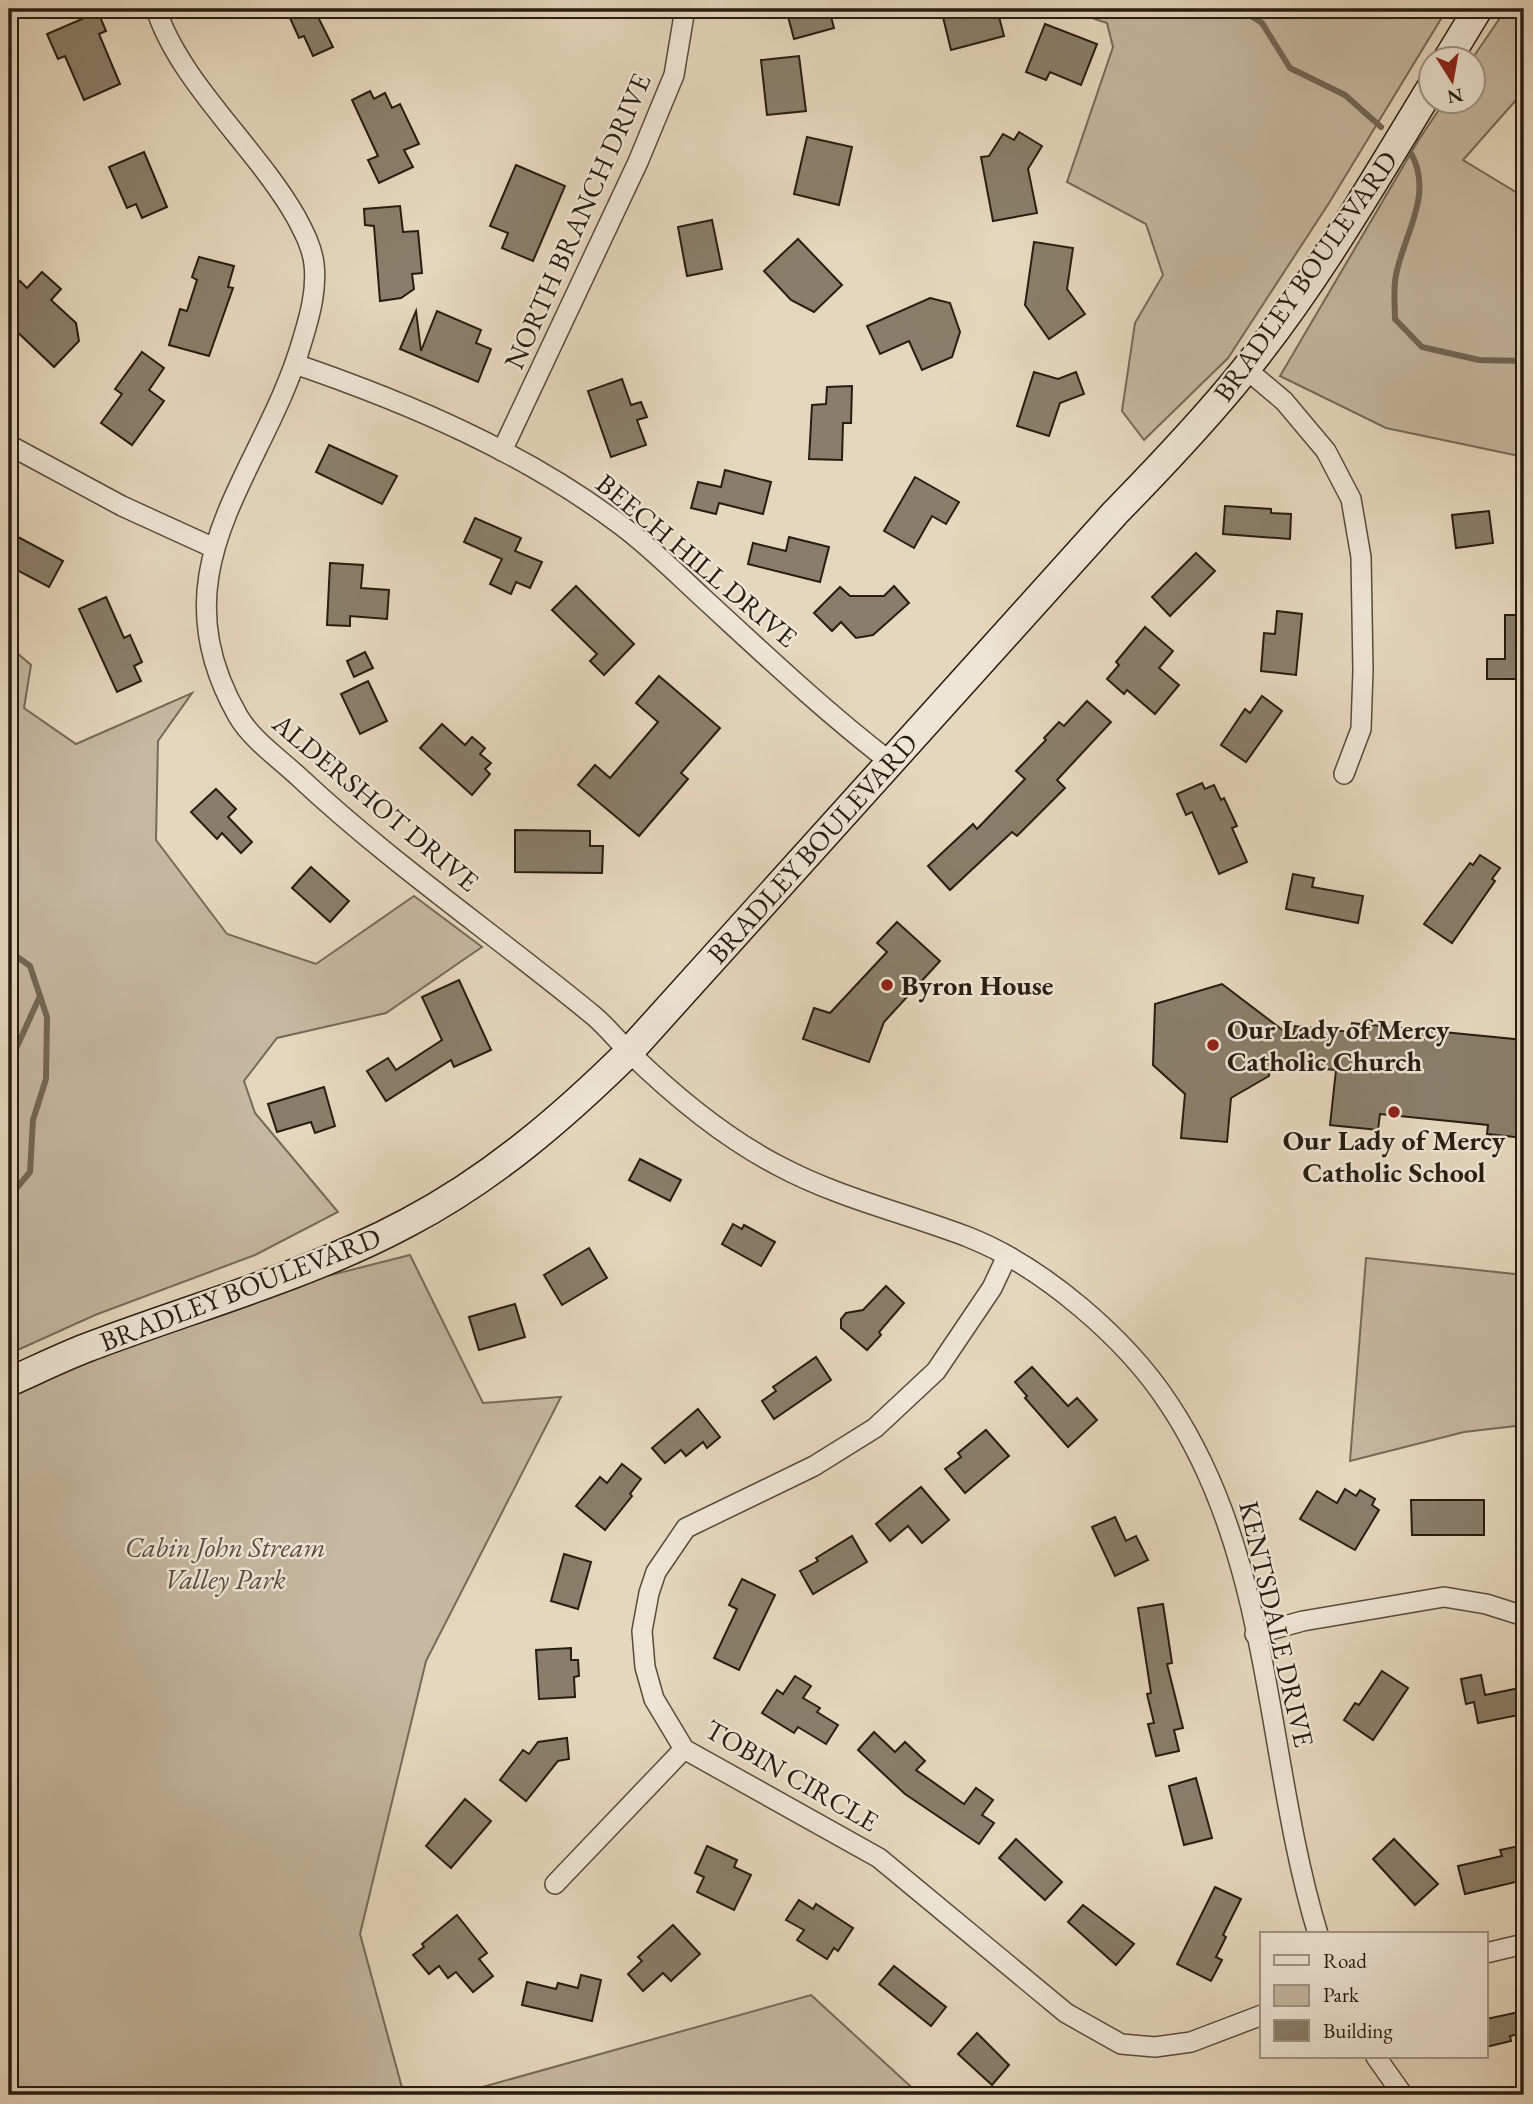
<svg xmlns="http://www.w3.org/2000/svg" width="1533" height="2104" viewBox="0 0 1533 2104" font-family="'EB Garamond',serif">
<style>
.green{fill:#c5b7a0;stroke:#766a58;stroke-width:2}
.lines{fill:none;stroke-linecap:round;stroke-linejoin:round}
.stream{stroke:#736755;stroke-width:6}
.building{fill:#8a7e6a;stroke:#281d11;stroke-width:2}
.street-casing{stroke:#574c3c;stroke-width:22}
.secondary-casing{stroke:#281d11;stroke-width:31}
.street{stroke:#eee5d4;stroke-width:19}
.secondary{stroke:#eee5d4;stroke-width:28}
.poi-dot{fill:#8f2418;stroke:#eee5d4;stroke-width:2.5}
.labels{text-anchor:middle;stroke-width:5;stroke-linejoin:round;paint-order:stroke}
.street-label{font-size:28px;fill:#281d11;stroke:#eee5d4}
.poi-label{font-size:28px;font-weight:bold;fill:#281d11;stroke:#eee5d4;text-anchor:start}
.park-label{font-size:28px;font-style:italic;fill:#574b3c;stroke:#eee5d4}
</style>
<rect width="100%" height="100%" fill="#e5d7bd"/>
<filter id="stains"><feTurbulence type="fractalNoise" baseFrequency=".00286" numOctaves="4"/><feColorMatrix values="0 0 0 0 .2 0 0 0 0 .09 0 0 0 0 .02 0 0 0 .5 -.17"/></filter>
<radialGradient id="worn" r=".72"><stop offset=".6" stop-color="#630" stop-opacity="0"/><stop offset="1" stop-color="#630" stop-opacity=".3"/></radialGradient>
<g class="green">
<polygon points="1065,9 1447,9 1329,203 1228,358 1144,440 1122,411 1135,323 1163,275 1146,224 1067,182 1113,47 1107,23"/>
<polygon points="1506,9 1524,9 1524,91 1463,160 1524,197 1524,457 1386,428 1280,376 1418,141 1444,102 1474,102 1472,59"/>
<polygon points="9,646 31,665 24,708 76,744 192,693 158,741 156,840 227,934 316,964 414,896 482,947 386,1013 277,1038 244,1081 255,1113 338,1212 255,1255 95,1315 9,1354"/>
<polygon points="410,1255 483,1403 561,1397 426,1661 360,1934 404,2095 9,2095 9,1382 189,1311"/>
<polygon points="1366,1258 1524,1275 1524,1425 1464,1432 1350,1461"/>
<polygon points="811,1995 920,2095 454,2095"/>
</g>
<g class="lines">
<g class="stream">
<polyline points="1240,9 1262,23 1290,68 1345,95 1381,127"/>
<path d="M1412 155C1433 196 1404 234 1396 275 1393 289 1395 305 1395 319L1422 347 1479 360 1524 361"/>
<polyline points="9,951 30,966 47,1017 46,1079 33,1120 30,1172 9,1197"/>
<polyline points="9,1064 40,996"/>
</g>
</g>
<g class="building">
<polygon points="286,9 314,9 333,47 313,56 304,36 299,38"/>
<polygon points="786,9 829,9 834,28 794,39"/>
<polygon points="959,9 997,9 1004,36 951,50 942,13"/>
<polygon points="98,12 106,31 99,34 120,84 84,100 65,56 58,59 47,34"/>
<polygon points="1045,24 1097,44 1081,85 1050,72 1046,80 1026,72"/>
<polygon points="799,56 806,111 767,115 761,60"/>
<polygon points="370,91 374,99 385,93 392,108 400,104 419,144 404,150 413,167 379,183 368,160 378,156 352,100"/>
<polygon points="1019,132 1042,146 1028,169 1037,213 993,221 981,157 989,156 1003,134 1014,140"/>
<polygon points="807,137 852,147 839,205 794,194"/>
<polygon points="144,152 167,207 142,218 136,204 127,208 109,167"/>
<polygon points="516,165 565,186 533,261 502,248 508,233 490,226"/>
<polygon points="400,206 403,232 418,231 422,273 412,274 414,289 401,298 380,301 374,226 365,225 364,209"/>
<polygon points="712,220 722,269 687,276 678,227"/>
<polygon points="798,239 842,285 814,312 791,300 764,271"/>
<polygon points="1034,242 1073,248 1067,289 1085,314 1049,339 1025,305"/>
<polygon points="199,257 234,266 228,287 233,288 209,356 169,345 180,309 187,311 197,280 192,277"/>
<polygon points="42,272 61,289 51,300 76,323 79,341 54,367 9,324 9,293 20,281 27,288"/>
<polygon points="930,298 950,303 960,332 952,357 922,370 909,341 880,354 867,326"/>
<polygon points="416,311 421,351 437,311 481,330 476,343 491,349 478,382 400,349"/>
<polygon points="142,352 164,368 149,390 164,401 132,445 101,423 122,394 115,389"/>
<polygon points="1034,372 1058,379 1076,372 1084,394 1060,403 1049,436 1017,426"/>
<polygon points="622,379 631,405 641,402 647,417 637,420 646,445 611,457 588,391"/>
<polygon points="852,386 851,423 843,423 842,460 809,459 812,405 826,404 827,387"/>
<polygon points="329,445 397,476 382,504 316,472"/>
<polygon points="725,470 771,482 763,514 719,503 716,514 691,508 698,482 721,487"/>
<polygon points="915,477 959,502 946,524 932,516 914,548 884,531"/>
<polygon points="1225,506 1271,509 1271,513 1291,514 1290,539 1223,534"/>
<polygon points="1489,511 1493,543 1456,548 1452,515"/>
<polygon points="475,518 521,538 515,551 542,562 530,588 516,582 511,594 490,584 502,559 464,542"/>
<polygon points="18,537 63,561 49,587 9,566 9,554"/>
<polygon points="789,537 829,547 820,582 748,564 753,543 786,551"/>
<polygon points="1196,553 1215,571 1170,616 1152,597"/>
<polygon points="330,563 363,565 361,588 389,590 387,619 350,616 350,626 327,625"/>
<polygon points="576,586 634,644 604,675 590,661 597,654 552,610"/>
<polygon points="894,586 909,603 873,635 856,638 841,622 832,631 814,613 840,587 850,596 884,596"/>
<polygon points="106,597 124,638 130,635 142,662 134,666 141,681 117,692 79,609"/>
<polygon points="1277,611 1302,614 1296,675 1261,671 1264,633 1275,634"/>
<polygon points="1505,615 1524,615 1524,679 1487,679 1487,659 1505,659"/>
<polygon points="1145,627 1173,651 1159,668 1179,685 1155,714 1127,690 1124,694 1107,679 1119,665 1116,662"/>
<polygon points="365,652 373,668 354,677 347,661"/>
<polygon points="659,676 720,728 681,773 688,779 639,836 578,785 595,765 610,778 658,722 636,703"/>
<polygon points="368,681 387,721 360,734 341,694"/>
<polygon points="1262,696 1282,711 1246,762 1221,745 1245,709 1250,713"/>
<polygon points="1087,701 1111,722 1057,780 1065,788 1017,836 1012,832 950,890 928,866 973,824 977,829 1025,779 1016,771 1046,740 1044,738 1059,722 1064,726"/>
<polygon points="442,724 465,745 472,737 485,748 480,754 491,763 485,769 490,774 472,795 420,748"/>
<polygon points="1202,783 1205,789 1214,785 1221,800 1224,798 1237,826 1232,828 1247,862 1219,874 1192,812 1186,815 1177,794"/>
<polygon points="216,789 236,809 228,817 252,842 241,853 222,833 217,839 191,812"/>
<polygon points="515,830 590,831 590,846 603,846 602,873 515,872"/>
<polygon points="1480,855 1500,868 1492,879 1495,881 1452,943 1424,924 1470,863 1473,865"/>
<polygon points="311,867 349,901 330,922 292,888"/>
<polygon points="1293,874 1314,878 1312,887 1363,896 1358,923 1286,909"/>
<polygon points="897,922 940,961 884,1022 869,1062 803,1039 814,1008 830,1013 887,952 877,943"/>
<polygon points="459,980 491,1050 454,1067 451,1060 386,1101 367,1071 388,1058 396,1070 442,1040 422,997"/>
<polygon points="1222,984 1293,1038 1295,1026 1351,1032 1352,1023 1524,1040 1524,1138 1487,1134 1488,1125 1380,1114 1378,1130 1330,1125 1336,1070 1270,1064 1269,1076 1231,1098 1227,1142 1181,1138 1185,1094 1153,1065 1155,1004"/>
<polygon points="324,1087 335,1126 315,1133 311,1122 277,1132 268,1104"/>
<polygon points="640,1159 681,1180 670,1201 629,1180"/>
<polygon points="733,1224 742,1229 744,1225 775,1242 761,1266 722,1244"/>
<polygon points="589,1248 607,1278 562,1305 544,1275"/>
<polygon points="886,1286 904,1303 879,1332 881,1335 867,1350 841,1328 841,1319 846,1313 863,1310"/>
<polygon points="515,1304 525,1337 479,1350 469,1317"/>
<polygon points="816,1357 831,1380 774,1419 762,1401 776,1391 773,1387"/>
<polygon points="1032,1367 1068,1406 1077,1398 1097,1420 1068,1447 1025,1398 1027,1396 1015,1382"/>
<polygon points="698,1409 720,1437 707,1448 703,1442 686,1456 681,1450 665,1463 652,1448"/>
<polygon points="986,1430 1009,1456 965,1493 945,1469 961,1457 958,1453"/>
<polygon points="622,1464 641,1479 630,1494 632,1496 605,1530 576,1506 600,1477 607,1483"/>
<polygon points="921,1487 949,1520 922,1543 908,1526 890,1541 876,1524"/>
<polygon points="1345,1489 1356,1496 1360,1490 1375,1499 1372,1505 1379,1510 1355,1550 1300,1519 1317,1491 1337,1503"/>
<polygon points="1411,1500 1484,1500 1484,1535 1412,1535"/>
<polygon points="1115,1517 1126,1541 1136,1536 1148,1560 1115,1576 1092,1527"/>
<polygon points="852,1536 867,1562 813,1594 800,1571 818,1561 816,1558"/>
<polygon points="564,1554 591,1562 578,1609 551,1601"/>
<polygon points="742,1579 775,1595 739,1670 714,1658 737,1609 729,1605"/>
<polygon points="1163,1604 1172,1663 1167,1664 1183,1728 1174,1730 1179,1751 1156,1756 1148,1724 1154,1723 1147,1694 1151,1693 1138,1608"/>
<polygon points="571,1648 571,1660 578,1660 579,1676 574,1677 575,1697 539,1699 536,1650"/>
<polygon points="1382,1671 1408,1688 1373,1740 1344,1720 1355,1703 1359,1705"/>
<polygon points="1481,1675 1485,1695 1524,1687 1524,1714 1478,1723 1474,1702 1466,1704 1461,1679"/>
<polygon points="795,1676 811,1686 803,1698 820,1708 817,1712 838,1725 826,1744 798,1727 794,1733 762,1713 777,1690 783,1694"/>
<polygon points="874,1732 895,1752 905,1742 925,1761 916,1770 964,1804 976,1788 993,1800 982,1815 994,1823 979,1844 905,1794 858,1750"/>
<polygon points="567,1738 569,1759 558,1761 526,1801 500,1780 523,1750 529,1754 538,1742"/>
<polygon points="1196,1778 1212,1838 1184,1845 1169,1786"/>
<polygon points="465,1799 491,1821 451,1868 426,1846"/>
<polygon points="1016,1839 1062,1882 1045,1900 999,1858"/>
<polygon points="1394,1839 1438,1884 1415,1905 1373,1859"/>
<polygon points="1524,1845 1524,1880 1465,1894 1458,1866 1502,1856 1500,1850"/>
<polygon points="707,1846 737,1860 734,1867 751,1875 734,1910 697,1892 704,1877 695,1873"/>
<polygon points="1215,1887 1241,1899 1223,1935 1226,1937 1216,1957 1222,1960 1211,1981 1177,1964"/>
<polygon points="799,1900 813,1909 816,1904 853,1928 838,1951 834,1948 827,1959 797,1940 804,1930 786,1920"/>
<polygon points="1083,1905 1134,1944 1116,1965 1068,1922"/>
<polygon points="457,1915 487,1953 479,1959 493,1976 473,1992 456,1972 448,1978 439,1966 429,1974 413,1955 424,1947 422,1944"/>
<polygon points="673,1925 700,1954 671,1981 663,1973 643,1991 628,1974 642,1961 638,1957"/>
<polygon points="894,1966 946,2007 931,2026 879,1984"/>
<polygon points="581,1975 601,1980 592,2021 522,2005 527,1982 556,1989 558,1983 578,1988"/>
<polygon points="1524,2011 1524,2033 1510,2036 1511,2041 1486,2047 1486,2019"/>
<polygon points="977,2033 1009,2065 992,2085 958,2054"/>
</g>
<g class="lines">
<defs>
<g id="street">
<path d="M156 9C180 83 257 148 296 217 304 232 312 247 314 264 317 289 310 315 303 338 264 475 152 566 238 716 252 740 280 759 300 778 392 864 497 936 594 1016 607 1027 617 1040 629 1052 674 1096 723 1137 779 1166 839 1198 905 1213 968 1237 1042 1266 1126 1338 1169 1404 1273 1560 1265 1760 1318 1934"/>
<path d="M295 364C409 403 526 453 622 526 650 547 676 573 702 597 763 653 823 710 889 761"/>
<polyline points="1246,369 1284,401 1326,451 1351,499 1361,557 1363,670 1361,729 1344,774"/>
<polyline points="9,445 122,506 214,548"/>
<polyline points="502,451 638,162 674,75 685,9"/>
<polyline points="1007,1256 992,1288 936,1371 875,1428 814,1466 686,1528 656,1572 649,1593 642,1631 645,1667 654,1699 684,1749 879,1858 1066,2013 1121,2044 1155,2047 1191,2042 1262,2015"/>
<polyline points="1255,1634 1303,1621 1444,1597 1486,1604 1524,1616"/>
<polyline points="555,1884 684,1749"/>
<polyline points="1486,1953 1524,1944"/>
<polyline points="1376,2057 1403,2095"/>
</g>
<g id="secondary">
<polyline points="1447,60 1478,9"/>
<path d="M9 1382C34 1371 60 1358 86 1348 193 1307 306 1277 407 1223 491 1179 562 1118 629 1052L1115 513C1160 467 1204 421 1244 371 1315 284 1374 181 1432 86"/>
</g>
</defs>
<use href="#street" class="street-casing"/>
<use href="#secondary" class="secondary-casing"/>
<use href="#street" class="street"/>
<use href="#secondary" class="secondary"/>
</g>
<g class="poi-dot">
<circle cx="887" cy="985" r="7"/>
<circle cx="1213" cy="1045" r="7"/>
<circle cx="1394" cy="1112" r="7"/>
</g>
<g class="labels">
<g class="street-label">
<text transform="translate(577 221) rotate(-66)" y="10">NORTH BRANCH DRIVE</text>
<text transform="translate(1305 276) rotate(-55)" y="10">BRADLEY BOULEVARD</text>
<text transform="translate(697 560) rotate(40)" y="10">BEECH HILL DRIVE</text>
<text transform="translate(376 802) rotate(40)" y="10">ALDERSHOT DRIVE</text>
<text transform="translate(812 848) rotate(-48)" y="10">BRADLEY BOULEVARD</text>
<text transform="translate(240 1289) rotate(-21)" y="10">BRADLEY BOULEVARD</text>
<text transform="translate(1277 1624) rotate(77)" y="10">KENTSDALE DRIVE</text>
<text transform="translate(792 1775) rotate(30)" y="10">TOBIN CIRCLE</text>
</g>
<g class="poi-label">
<text x="901" y="995">Byron House</text>
<text x="1227" y="1039">Our Lady of Mercy<tspan x="1227" dy="32">Catholic Church</tspan></text>
<text x="1394" y="1150" text-anchor="middle">Our Lady of Mercy<tspan x="1394" dy="32">Catholic School</tspan></text>
</g>
<g class="park-label">
<text x="225" y="1557">Cabin John Stream<tspan x="225" dy="32">Valley Park</tspan></text>
</g>
</g>
<rect width="1533" height="2104" fill="none" stroke="#e5d7bd" stroke-width="35"/>
<rect x="10" y="10" width="1512" height="2083" fill="none" stroke="#281d11" stroke-width="3.5"/>
<rect x="18" y="18" width="1498" height="2069" fill="none" stroke="#281d11" stroke-width="2"/>
<rect x="1260" y="1932" width="228" height="126" fill="#eee5d4" stroke="#9f9586" stroke-width="2"/>
<rect x="1274" y="1955" width="35" height="10" fill="#eee5d4" stroke="#9f9586" stroke-width="2"/>
<text x="1323" y="1968" font-size="21" fill="#281d11">Road</text>
<rect x="1274" y="1985" width="35" height="21" fill="#c5b7a0" stroke="#9f9586" stroke-width="2"/>
<text x="1323" y="2002" font-size="21" fill="#281d11">Park</text>
<rect x="1274" y="2020" width="35" height="21" fill="#8a7e6a" stroke="#9f9586" stroke-width="2"/>
<text x="1323" y="2038" font-size="21" fill="#281d11">Building</text>
<g transform="translate(1452 80) rotate(169)"><circle r="33" fill="#eee5d4" stroke="#9f9586" stroke-width="2"/>
<path d="M0-5L12 26L0 18L-12 26Z" fill="#8f2418"/>
<text y="-10" font-size="19" font-weight="bold" text-anchor="middle" fill="#281d11">N</text>
</g>
<rect width="100%" height="100%" filter="url(#stains)"/>
<rect width="100%" height="100%" fill="url(#worn)"/>
</svg>
